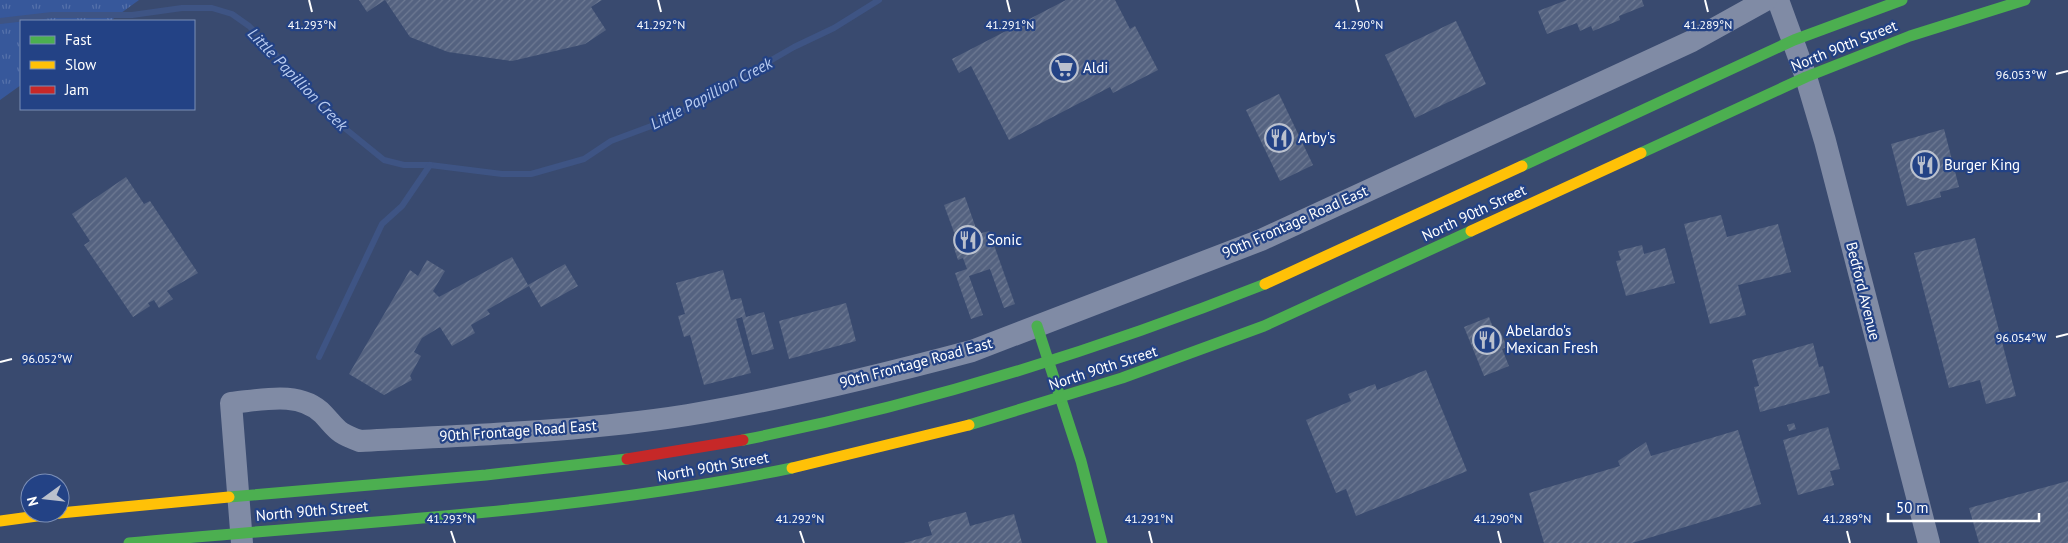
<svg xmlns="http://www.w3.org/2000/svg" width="2068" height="543" viewBox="0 0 2068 543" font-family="'PT Sans',sans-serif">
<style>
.grass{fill:url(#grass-tufts)}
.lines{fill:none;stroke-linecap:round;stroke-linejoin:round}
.stream{stroke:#3e5484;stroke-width:6}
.building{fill:url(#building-hatch)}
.street{stroke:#808ba5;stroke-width:22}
.fast{stroke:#4caf50;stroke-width:11}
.slow{stroke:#ffc107;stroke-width:11}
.jam{stroke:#c62828;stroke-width:11}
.ticks{fill:none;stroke:#fff;stroke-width:2}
.labels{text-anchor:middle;stroke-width:4.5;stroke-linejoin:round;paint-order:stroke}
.street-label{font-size:15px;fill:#fff;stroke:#234285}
.poi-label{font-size:15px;fill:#fff;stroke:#234285;text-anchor:start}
.water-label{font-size:16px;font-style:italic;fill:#b8cbf0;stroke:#234285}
.ticks-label{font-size:12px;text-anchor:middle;fill:#fff;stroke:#234285;stroke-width:4.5;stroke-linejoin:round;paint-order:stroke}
</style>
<defs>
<pattern id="grass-tufts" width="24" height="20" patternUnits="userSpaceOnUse" patternTransform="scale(1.25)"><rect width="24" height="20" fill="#37589b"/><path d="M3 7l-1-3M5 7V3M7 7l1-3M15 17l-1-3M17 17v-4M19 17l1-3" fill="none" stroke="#5571aa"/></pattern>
<pattern id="building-hatch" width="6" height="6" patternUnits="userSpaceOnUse" patternTransform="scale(1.25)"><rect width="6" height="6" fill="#546280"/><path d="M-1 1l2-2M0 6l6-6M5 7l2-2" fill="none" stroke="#6e7a93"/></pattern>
</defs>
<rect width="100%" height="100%" fill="#394a6f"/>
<polygon class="grass" points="0,0 139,0 110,21 21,21 21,85 0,100"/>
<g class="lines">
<g class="stream">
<polyline points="0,21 52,15 132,15 182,8 212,8 232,14 249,26 270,47 298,83 331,117 384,160 404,165 430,165 502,174 531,174 584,159 611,141 662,122 701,101 794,47 834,28 879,0"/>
<polyline points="319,357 382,224 402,206 430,165"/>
</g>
</g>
<g class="building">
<polygon points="359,0 602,0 591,7 606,30 585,44 512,61 448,52 410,37 385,0 367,12"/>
<polygon points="1066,0 1115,0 1130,29 1135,26 1158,70 1113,93 1110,87 1009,140 971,66 959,73 952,59"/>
<polygon points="1567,0 1642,0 1644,6 1619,16 1620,20 1593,31 1591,26 1580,31 1577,23 1547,34 1538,11"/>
<polygon points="1456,21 1486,84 1415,118 1385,55"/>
<polygon points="1279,94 1313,165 1280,181 1246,110"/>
<polygon points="1944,129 1959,187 1940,192 1941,197 1907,206 1891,144"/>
<polygon points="126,177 144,204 150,201 198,273 167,291 173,299 159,308 154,300 148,303 150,306 133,317 84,245 90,241 72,214"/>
<polygon points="965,197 978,234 989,231 1015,304 1004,308 990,269 969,276 983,315 971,319 955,273 967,269 963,258 958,260 954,248 959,246 944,205"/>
<polygon points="1721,215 1727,237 1778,224 1791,272 1738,285 1746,315 1710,324 1684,224"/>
<polygon points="1975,238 2016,396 1986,404 1980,380 1949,388 1914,253"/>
<polygon points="1642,245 1644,254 1665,248 1675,283 1626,296 1616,261 1621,260 1618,251"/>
<polygon points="512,257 528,285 565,264 578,286 541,307 529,286 487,310 490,314 471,325 475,333 452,346 440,327 422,338 414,352 421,356 410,376 412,380 384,395 349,374 410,270 418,276 427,260 445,271 433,291 439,297"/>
<polygon points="723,270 731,300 741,298 746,317 764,312 774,349 752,355 742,317 736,319 751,373 704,385 690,335 684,337 678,316 685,314 676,283"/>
<polygon points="846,303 856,341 789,359 779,321"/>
<polygon points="1489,317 1495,333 1500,331 1507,347 1502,349 1509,366 1484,376 1464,327"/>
<polygon points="1813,343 1819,367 1823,366 1830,393 1760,412 1754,387 1759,386 1752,360"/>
<polygon points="1426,370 1467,471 1356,516 1346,489 1336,493 1306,420 1351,401 1348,394 1375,384 1377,390"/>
<polygon points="1794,423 1796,429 1789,431 1787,425"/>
<polygon points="1828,427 1840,469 1830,471 1834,485 1798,495 1783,440"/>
<polygon points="1738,430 1761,504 1632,543 1544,543 1529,493 1620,466 1618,461 1646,442 1651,456"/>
<polygon points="2068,481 2068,543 1979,543 1969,508"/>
<polygon points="966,512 970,526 1014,514 1022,543 904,543 932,535 928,522"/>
</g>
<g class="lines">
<g class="street">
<polyline points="1778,0 1806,77 1825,141 1929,543"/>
<path d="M242 543 231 403C261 400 300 390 323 414 338 430 337 433 360 441 469 435 580 432 688 415 784 399 878 376 972 351L1261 240 1692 41 1766 0"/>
</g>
<g class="fast">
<polyline points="1641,153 1806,77 1910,36 2025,0"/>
<polyline points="1522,166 1794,40 1902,0"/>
<polyline points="1037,326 1081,461 1102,543"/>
<polyline points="969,425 1122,378 1264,326 1471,231"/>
<path d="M743 440C921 405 1096 351 1265 284"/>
<polyline points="229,497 486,475 627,459"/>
<path d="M129 543C350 522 574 513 792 468"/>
</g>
<g class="slow">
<polyline points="1471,231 1641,153"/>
<polyline points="1265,284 1522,166"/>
<polyline points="792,468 969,425"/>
<polyline points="60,513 229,497"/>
<polyline points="0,521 59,513"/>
</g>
<polyline class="jam" points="627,459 743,440"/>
</g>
<path class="ticks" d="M309 0 312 12M658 0 661 12M1007 0 1010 12M1356 0 1359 12M1705 0 1708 12M2056 74 2068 71M2056 337 2068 334M0 362 12 359M451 531 455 543M800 531 804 543M1149 531 1152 543M1498 531 1501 543M1847 531 1850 543"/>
<defs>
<symbol id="supermarket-ring" viewBox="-11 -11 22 22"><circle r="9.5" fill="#234285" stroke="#bac0cd" stroke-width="1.5"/><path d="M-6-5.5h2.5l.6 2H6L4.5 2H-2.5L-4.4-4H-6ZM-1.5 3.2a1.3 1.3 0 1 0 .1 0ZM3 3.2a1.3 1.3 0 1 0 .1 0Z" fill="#bac0cd"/></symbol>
<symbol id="restaurant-ring" viewBox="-11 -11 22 22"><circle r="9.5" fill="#234285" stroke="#bac0cd" stroke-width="1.5"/><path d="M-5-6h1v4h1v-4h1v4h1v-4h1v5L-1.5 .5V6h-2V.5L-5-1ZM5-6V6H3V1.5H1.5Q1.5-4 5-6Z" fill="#bac0cd"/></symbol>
</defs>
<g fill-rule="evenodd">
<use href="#supermarket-ring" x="1048" y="52" width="32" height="32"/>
<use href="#restaurant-ring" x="1263" y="122" width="32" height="32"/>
<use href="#restaurant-ring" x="1909" y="149" width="32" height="32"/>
<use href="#restaurant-ring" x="952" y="224" width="32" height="32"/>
<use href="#restaurant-ring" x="1471" y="324" width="32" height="32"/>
</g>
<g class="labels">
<g class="street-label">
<text transform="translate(1844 46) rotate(-22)" y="5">North 90th Street</text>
<text transform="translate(1474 213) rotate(-25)" y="5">North 90th Street</text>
<text transform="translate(1295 222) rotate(-24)" y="5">90th Frontage Road East</text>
<text transform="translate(1863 291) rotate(76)" y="5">Bedford Avenue</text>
<text transform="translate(916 363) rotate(-15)" y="5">90th Frontage Road East</text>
<text transform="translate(1103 368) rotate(-18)" y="5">North 90th Street</text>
<text transform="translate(518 431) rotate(-4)" y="5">90th Frontage Road East</text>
<text transform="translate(713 467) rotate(-10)" y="5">North 90th Street</text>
<text transform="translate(312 511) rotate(-5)" y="5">North 90th Street</text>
</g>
<g class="poi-label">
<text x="1083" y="73">Aldi</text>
<text x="1298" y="143">Arby's</text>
<text x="1944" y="170">Burger King</text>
<text x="987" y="245">Sonic</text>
<text x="1506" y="336">Abelardo's<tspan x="1506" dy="17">Mexican Fresh</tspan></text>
</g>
<g class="water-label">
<text transform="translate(298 79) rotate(46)" y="6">Little Papillion Creek</text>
<text transform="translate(711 93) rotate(-28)" y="6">Little Papillion Creek</text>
</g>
</g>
<g class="ticks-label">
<text x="312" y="29">41.293°N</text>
<text x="661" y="29">41.292°N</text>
<text x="1010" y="29">41.291°N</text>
<text x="1359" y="29">41.290°N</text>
<text x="1708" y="29">41.289°N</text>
<text x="2021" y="79">96.053°W</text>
<text x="2021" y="342">96.054°W</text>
<text x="47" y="363">96.052°W</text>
<text x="451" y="523">41.293°N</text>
<text x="800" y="523">41.292°N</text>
<text x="1149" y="523">41.291°N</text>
<text x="1498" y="523">41.290°N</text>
<text x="1847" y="523">41.289°N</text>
</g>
<rect x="20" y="20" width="175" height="90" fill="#234285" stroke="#7b8eb6"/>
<rect x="30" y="36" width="25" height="8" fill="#4caf50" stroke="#7b8eb6"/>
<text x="65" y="45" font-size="15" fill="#ffffff">Fast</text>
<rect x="30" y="61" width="25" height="8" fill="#ffc107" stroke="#7b8eb6"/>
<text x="65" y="70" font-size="15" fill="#ffffff">Slow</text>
<rect x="30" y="86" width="25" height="8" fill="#c62828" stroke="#7b8eb6"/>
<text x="65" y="95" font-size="15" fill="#ffffff">Jam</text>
<g transform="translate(45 498) rotate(255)"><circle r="24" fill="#234285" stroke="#7b8eb6"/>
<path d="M0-4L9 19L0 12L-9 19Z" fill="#bac0cd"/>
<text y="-8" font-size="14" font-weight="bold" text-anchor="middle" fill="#ffffff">N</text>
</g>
<path d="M1888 513v8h151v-8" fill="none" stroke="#ffffff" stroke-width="2.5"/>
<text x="1896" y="513" font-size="15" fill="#ffffff" stroke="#234285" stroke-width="4" paint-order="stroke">50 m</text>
</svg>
